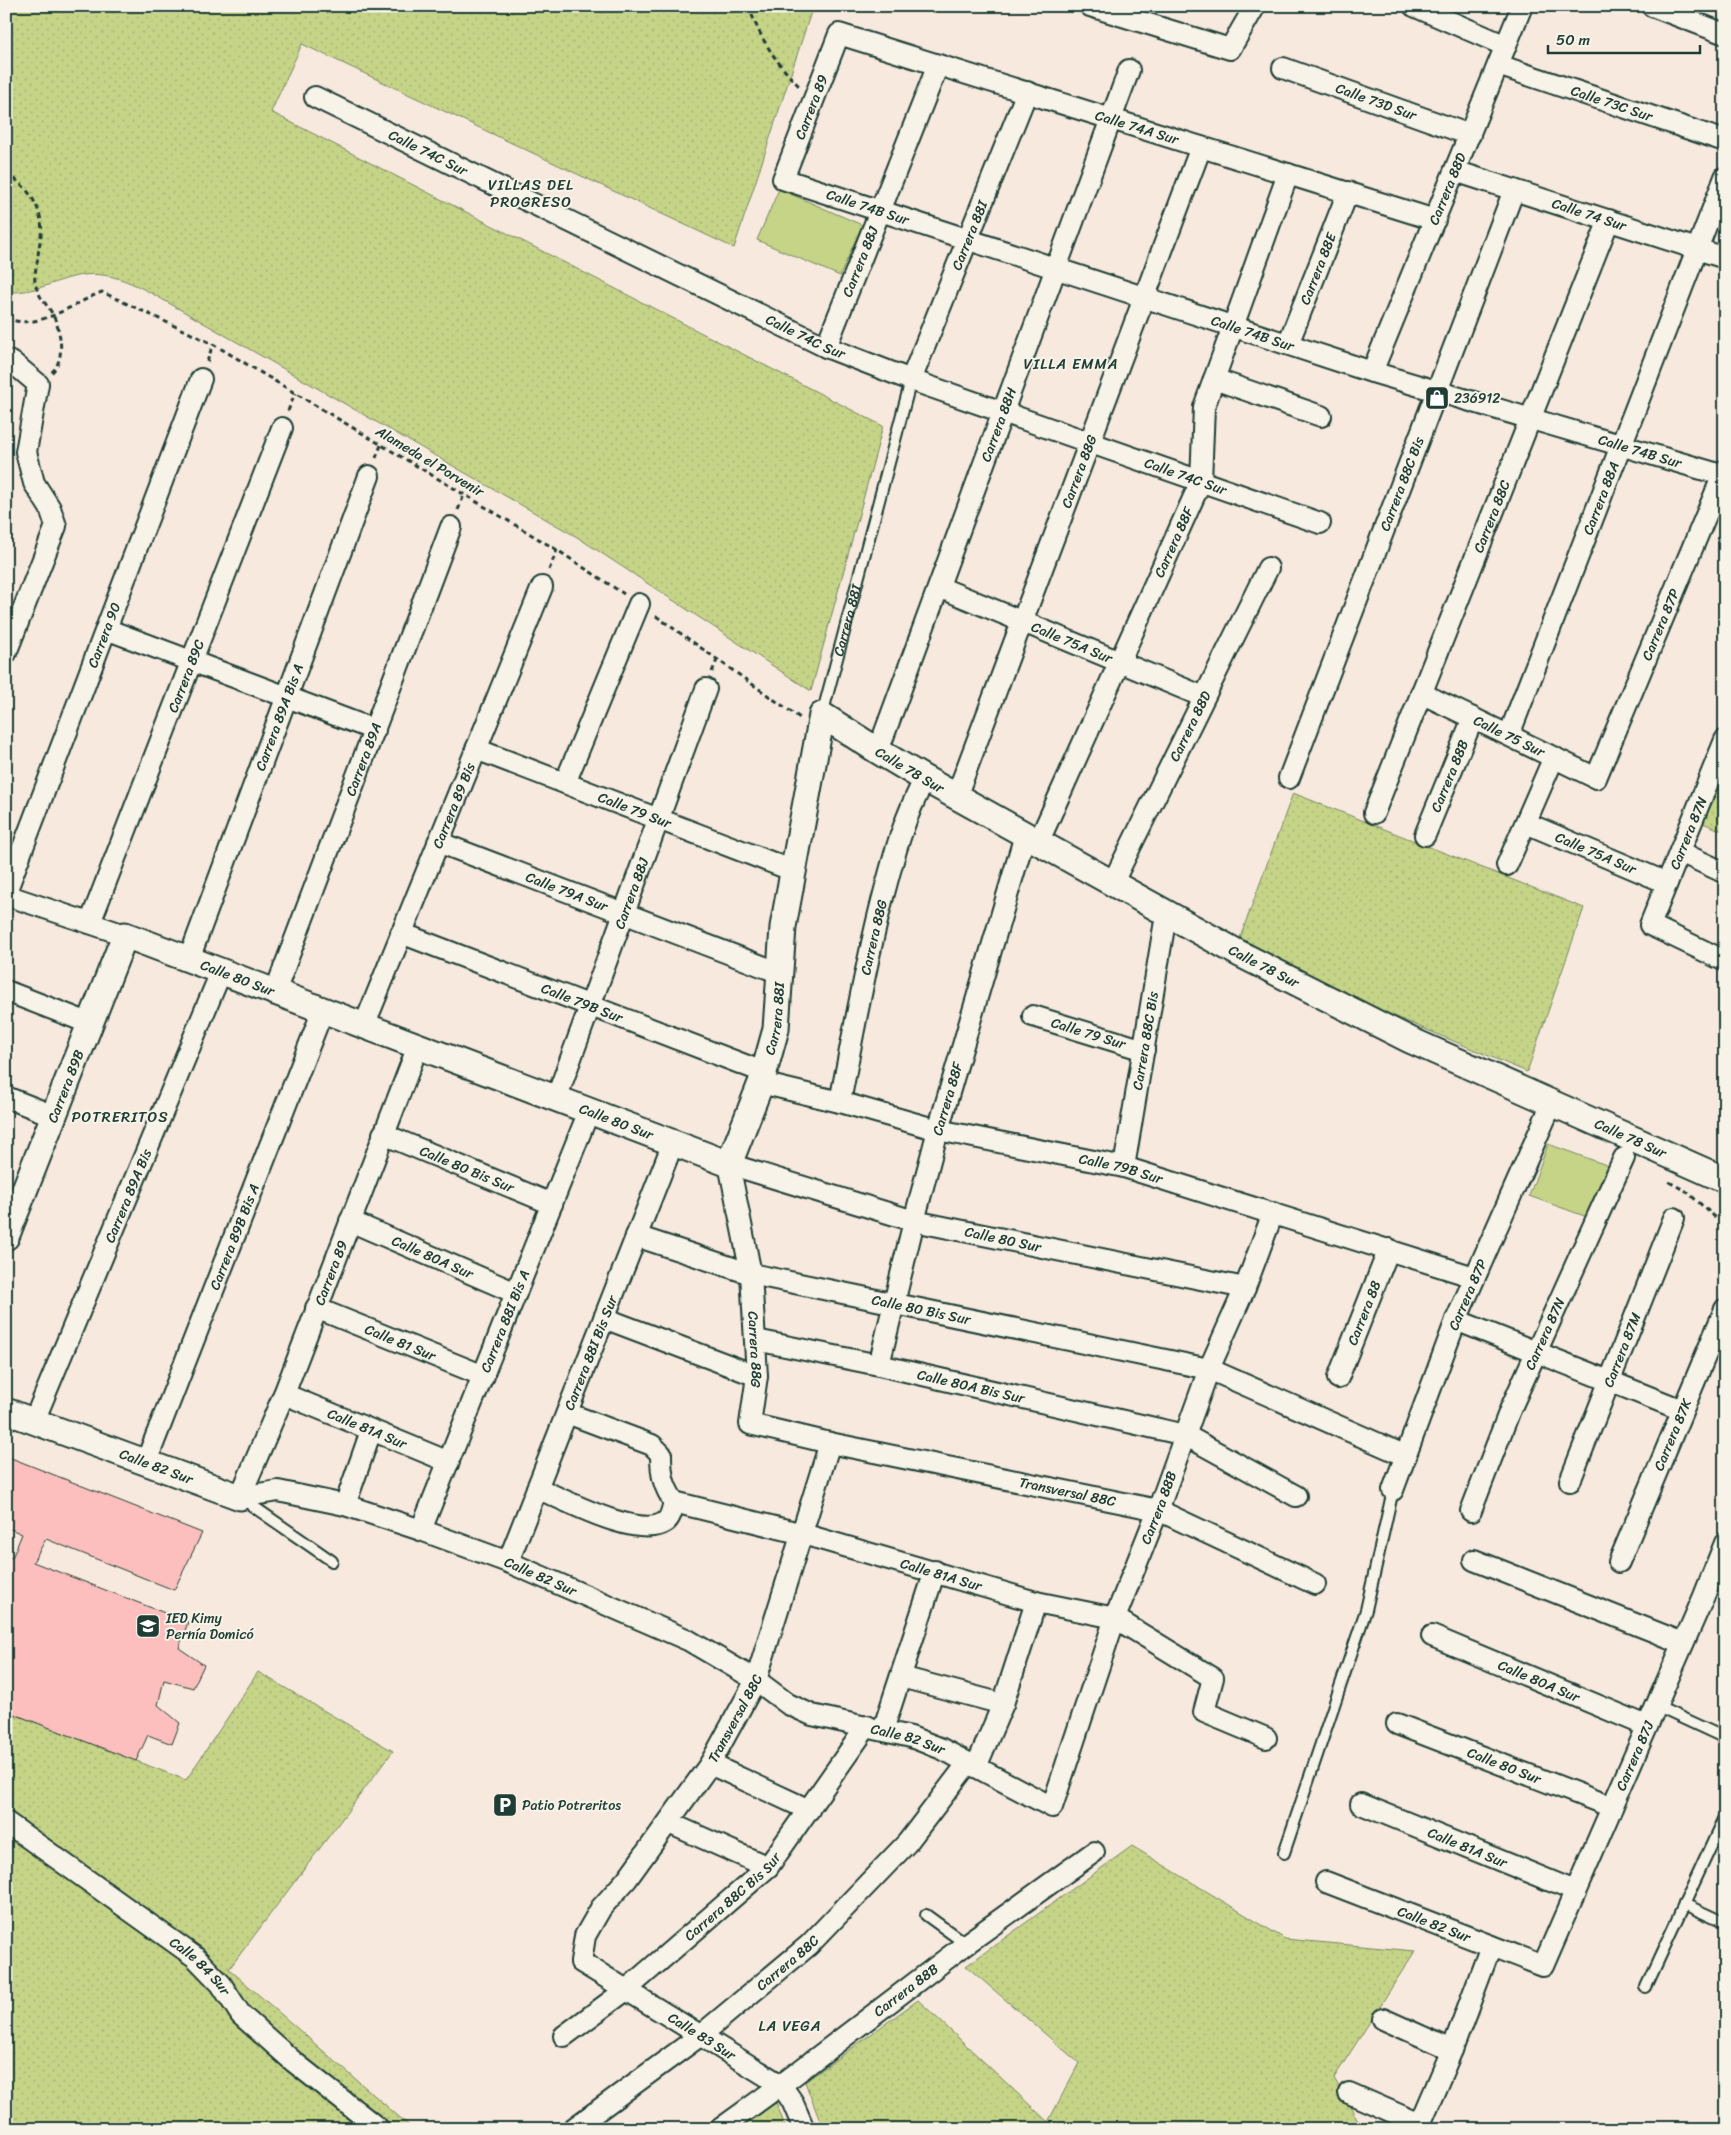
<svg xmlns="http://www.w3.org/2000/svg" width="1731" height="2135" viewBox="0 0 1731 2135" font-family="Sriracha,sans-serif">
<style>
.grass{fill:url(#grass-dots);stroke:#72885e}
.park{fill:#c6d488;stroke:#72885e}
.building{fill:#fcbfbd;stroke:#1f3d34}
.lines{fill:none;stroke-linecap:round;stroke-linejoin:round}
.service-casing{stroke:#1f3d34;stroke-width:14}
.minor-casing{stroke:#1f3d34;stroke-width:24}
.tertiary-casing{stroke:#1f3d34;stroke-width:29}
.path{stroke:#1f3d34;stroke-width:3;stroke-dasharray:5 4;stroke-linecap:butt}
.service{stroke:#f7f3e8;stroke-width:10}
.minor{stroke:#f7f3e8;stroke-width:20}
.tertiary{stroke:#f7f3e8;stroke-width:25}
.labels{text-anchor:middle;stroke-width:4;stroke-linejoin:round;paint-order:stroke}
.street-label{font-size:14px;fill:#1f3d34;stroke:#f7f3e8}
.poi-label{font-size:14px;fill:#1f3d34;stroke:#f7f3e8;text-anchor:start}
.neighbourhood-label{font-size:15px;letter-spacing:1px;fill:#1f3d34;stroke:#f7f3e8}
</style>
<defs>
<pattern id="grass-dots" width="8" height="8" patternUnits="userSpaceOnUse" patternTransform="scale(1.25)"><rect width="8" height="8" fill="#c6d488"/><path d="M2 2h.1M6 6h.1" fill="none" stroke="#aab776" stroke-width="1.8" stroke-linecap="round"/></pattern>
</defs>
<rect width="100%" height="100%" fill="#f8e9df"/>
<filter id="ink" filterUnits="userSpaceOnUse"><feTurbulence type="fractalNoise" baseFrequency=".02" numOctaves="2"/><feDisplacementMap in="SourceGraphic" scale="10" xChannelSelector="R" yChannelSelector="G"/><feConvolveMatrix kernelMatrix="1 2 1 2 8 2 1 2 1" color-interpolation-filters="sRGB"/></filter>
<g filter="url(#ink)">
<g class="grass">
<path d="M6 6H813L734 248 302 44 271 112 883 426 811 691 577 537 181 310C148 292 116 268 77 276 50 282 37 293 6 292Z"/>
<polygon points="1725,775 1725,832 1703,823"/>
<polygon points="1293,793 1584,908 1527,1072 1375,1008 1240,938"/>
<polygon points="258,1672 393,1751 229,1969 413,2129 6,2129 6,1711 186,1780"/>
<polygon points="1132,1846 1285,1939 1415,1951 1334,2078 1363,2129 823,2129 805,2082 918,2000 1048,2122 1079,2063 966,1966"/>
<polygon points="776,2102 786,2129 739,2129"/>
</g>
<g class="park">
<polygon points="779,189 862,225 840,276 757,240"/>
<polygon points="1548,1144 1609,1166 1590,1218 1529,1196"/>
</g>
<polygon class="building" points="6,1456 202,1533 174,1590 46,1539 33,1562 188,1622 179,1648 204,1665 193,1688 164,1680 158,1705 180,1723 172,1744 148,1735 136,1761 6,1711 6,1556 12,1558 22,1534 6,1527"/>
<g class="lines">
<defs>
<g id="service">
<path id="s1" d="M822 715 911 380"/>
<polyline points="241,1498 332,1561"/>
<polyline points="1656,1706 1725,1738"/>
<polyline points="1284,1853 1366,1610 1393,1490"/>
<polyline points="1684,1904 1725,1923"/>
<polyline points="926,1915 966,1944"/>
<polyline points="1646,1987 1725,1816"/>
</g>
<g id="minor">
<polyline points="1090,6 1230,49 1255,6"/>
<polyline points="1414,6 1506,46"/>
<polyline points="1652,6 1725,34"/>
<path id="s2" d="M1498 65 1725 141"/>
<path id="s3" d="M1283 68 1470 135"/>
<path id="s4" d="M315 97 826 347 911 380 1320 523"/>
<path id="s5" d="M1455 171 1725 258"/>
<path id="s6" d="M1435 220 839 34 783 179 1372 372 1725 476"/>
<path id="s7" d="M1288 344 1348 192"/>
<path id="s8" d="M826 347 938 65"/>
<polyline points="6,360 13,363 38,384 26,452 34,483 50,508 56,526 6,653"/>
<path id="s9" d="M1372 372 1522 6"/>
<polyline points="1214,379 1321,416"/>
<path id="s10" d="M911 380 1027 92"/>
<path id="s11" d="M939 587 1204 697"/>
<polyline points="106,629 375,730"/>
<path id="s12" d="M1421 693 1596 778 1725 470"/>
<path id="s13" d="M1509 735 1725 177"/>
<polyline points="1725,740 1650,925 1725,961"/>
<path id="s14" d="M476 749 794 871"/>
<path id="s15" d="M878 751 1129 70"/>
<path id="s16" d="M1289 778 1514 190"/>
<polyline points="565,783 639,604"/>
<path id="s17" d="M956 797 1201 147"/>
<path id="s18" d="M1374 813 1609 220"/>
<path id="s19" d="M1526 823 1667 883"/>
<path id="s20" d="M1425 835 1473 718"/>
<path id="s21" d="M438 842 780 973"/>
<path id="s22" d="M1038 843 1201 481 1204 407 1288 174"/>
<polyline points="1680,852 1725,873"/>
<polyline points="1507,865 1554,757"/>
<path id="s23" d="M1112 884 1268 568"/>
<path id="s24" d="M6 892 201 379"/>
<polyline points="6,895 125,935"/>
<path id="s25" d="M90 923 282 428"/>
<path id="s26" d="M401 933 763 1072"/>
<path id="s27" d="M189 959 369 476"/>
<polyline points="6,991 91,1024"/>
<path id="s28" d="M275 992 451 527"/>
<path id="s29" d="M1033 1016 1144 1050"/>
<path id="s30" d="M364 1026 542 587"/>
<path id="s31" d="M761 1083 840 1102 938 1130 1124 1167 1474 1277"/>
<polyline points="6,1097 54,1116"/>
<path id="s32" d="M556 1099 706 689"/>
<path id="s33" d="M840 1102C853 1035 865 967 882 901 893 859 904 816 925 779"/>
<path id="s34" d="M383 1134 552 1204"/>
<path id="s35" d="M1124 1167 1166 915"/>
<path id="s36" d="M350 1221 516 1293"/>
<path id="s37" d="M636 1236 751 1274 1209 1369 1406 1456"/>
<path id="s38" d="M1245 1288 914 1221 729 1164 751 1274 757 1376 750 1424 830 1443 1158 1510 1315 1584"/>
<path id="s39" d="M316 1308 484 1376"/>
<polyline points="604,1318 757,1376"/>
<polyline points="1456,1320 1682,1410"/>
<path id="s40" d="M756 1340 879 1365 1185 1435 1296 1496"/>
<path id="s41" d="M879 1365 914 1221 938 1130 1025 835"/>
<path id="s42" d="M1338 1378 1389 1249"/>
<path id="s43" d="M284 1394 449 1462"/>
<path id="s44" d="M567 1413 652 1445 661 1454C661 1475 663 1485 674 1502L803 1534 1036 1602 1115 1618 1213 1678 1204 1712 1266 1738"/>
<path id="s45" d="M34 1421 221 972"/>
<path id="s46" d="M146 1462 323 1010"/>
<path id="s47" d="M1570 1481 1674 1218"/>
<path d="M537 1488C565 1500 639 1540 665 1522 671 1518 672 1509 674 1502"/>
<path id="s48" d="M1393 1490 1456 1320 1552 1103"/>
<path id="s49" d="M240 1497 278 1491 345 1505 421 1530 508 1562 688 1640 756 1680 788 1704 812 1715 911 1737 942 1749 1052 1807 1115 1618 1158 1510 1209 1369 1245 1288 1273 1213"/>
<path id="s50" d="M240 1497 284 1394 418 1046"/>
<polyline points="345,1505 371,1431"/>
<path id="s51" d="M1471 1511 1510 1410 1624 1158"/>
<path id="s52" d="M421 1530 589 1111"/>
<polyline points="1474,1560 1683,1643"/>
<path id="s53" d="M508 1562 673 1143"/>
<path id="s54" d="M1619 1562 1725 1309"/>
<path id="s55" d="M1432 1636 1647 1726"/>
<polyline points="901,1677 1003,1704"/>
<path id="s56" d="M1397 1724 1612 1807"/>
<polyline points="883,1730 935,1571"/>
<polyline points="710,1764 809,1810"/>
<polyline points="976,1767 1003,1704 1036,1602"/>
<path id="s57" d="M1361 1804 1575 1891"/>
<path id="s58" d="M6 1822 195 1957 221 1984 241 2015 294 2062 379 2129"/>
<polyline points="669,1823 768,1867"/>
<path id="s59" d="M1326 1882 1543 1966 1704 1596 1725 1543"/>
<polyline points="1383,2019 1452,2050"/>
<path id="s60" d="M564 2036 626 1990 768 1867 867 1726"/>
<polyline points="1349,2093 1420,2124"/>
<path id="s61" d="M574 2128 701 2035 809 1945 907 1843 968 1763"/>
<path id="s62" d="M720 2129 781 2085 966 1944 1094 1852"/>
<path id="s63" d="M804 2129 792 2101 781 2085 581 1962 585 1936 601 1908 627 1879 710 1764 756 1680 830 1443"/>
<polyline points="1418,2129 1452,2050 1491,1946"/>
</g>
<g id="tertiary">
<path id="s64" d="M6 1237 125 935 729 1164 761 1083 776 1029 783 927 822 715 878 751 925 779 1240 954 1410 1040 1725 1180"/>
<path id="s65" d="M6 1411 240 1497"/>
</g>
</defs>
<use href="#service" class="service-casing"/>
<use href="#minor" class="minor-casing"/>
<use href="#tertiary" class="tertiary-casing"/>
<g class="path">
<path d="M749 6C758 36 777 64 799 86"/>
<path d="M6 174C24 182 38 202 41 221 43 231 39 245 38 256 37 264 34 274 35 282 38 298 46 302 53 315 61 331 66 360 51 373"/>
<path d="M6 318C39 332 73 303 102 292L213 344 557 550 624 594"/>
<polyline points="207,362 213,344"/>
<polyline points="288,411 295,393"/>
<polyline points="376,458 381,445"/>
<polyline points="458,510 464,495"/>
<polyline points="549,570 557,550"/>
<polyline points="656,616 800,718"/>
<polyline points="712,672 717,660"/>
<polyline points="1669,1182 1686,1191 1725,1226"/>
</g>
<use href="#service" class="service"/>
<use href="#minor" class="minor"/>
<use href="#tertiary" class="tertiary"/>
</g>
</g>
<defs>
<symbol id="shop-square" viewBox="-11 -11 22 22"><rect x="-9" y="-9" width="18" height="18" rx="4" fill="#1f3d34" stroke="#f7f3e8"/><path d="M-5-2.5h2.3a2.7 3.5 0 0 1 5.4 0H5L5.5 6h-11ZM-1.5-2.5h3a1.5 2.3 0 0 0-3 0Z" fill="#fff"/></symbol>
<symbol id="school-square" viewBox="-11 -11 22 22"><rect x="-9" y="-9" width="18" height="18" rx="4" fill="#1f3d34" stroke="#f7f3e8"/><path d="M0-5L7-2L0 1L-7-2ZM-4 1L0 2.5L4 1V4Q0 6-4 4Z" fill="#fff"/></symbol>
<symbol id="parking-square" viewBox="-11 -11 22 22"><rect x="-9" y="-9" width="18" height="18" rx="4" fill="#1f3d34" stroke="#f7f3e8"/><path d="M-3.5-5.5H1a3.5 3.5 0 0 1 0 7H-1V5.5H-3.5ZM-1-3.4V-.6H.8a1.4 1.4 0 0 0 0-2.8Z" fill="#fff"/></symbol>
</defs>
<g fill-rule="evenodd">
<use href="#shop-square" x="1423" y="384" width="28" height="28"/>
<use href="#school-square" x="134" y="1612" width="28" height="28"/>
<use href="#parking-square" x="491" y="1791" width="28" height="28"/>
</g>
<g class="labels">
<g class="street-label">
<text dy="5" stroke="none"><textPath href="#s3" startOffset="99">Calle 73D Sur</textPath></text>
<text dy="5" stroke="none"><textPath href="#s2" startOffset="120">Calle 73C Sur</textPath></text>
<text transform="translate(811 107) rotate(-69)" y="5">Carrera 89</text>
<text transform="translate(1137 127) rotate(17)" y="5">Calle 74A Sur</text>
<text dy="5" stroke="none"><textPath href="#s4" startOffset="126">Calle 74C Sur</textPath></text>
<text dy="5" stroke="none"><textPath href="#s9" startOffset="198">Carrera 88D</textPath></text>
<text dy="5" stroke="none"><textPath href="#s6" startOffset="869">Calle 74B Sur</textPath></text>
<text dy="5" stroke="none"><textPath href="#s5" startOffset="141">Calle 74 Sur</textPath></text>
<text dy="5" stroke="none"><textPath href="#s10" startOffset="156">Carrera 88I</textPath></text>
<text dy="5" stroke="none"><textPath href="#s8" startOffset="92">Carrera 88J</textPath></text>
<text dy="5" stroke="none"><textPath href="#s7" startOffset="81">Carrera 88E</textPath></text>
<text dy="5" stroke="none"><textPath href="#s6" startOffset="1274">Calle 74B Sur</textPath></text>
<text dy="5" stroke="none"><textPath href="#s4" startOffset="546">Calle 74C Sur</textPath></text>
<text dy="5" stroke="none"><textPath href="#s15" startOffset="348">Carrera 88H</textPath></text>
<text dy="5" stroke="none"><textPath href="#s6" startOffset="1679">Calle 74B Sur</textPath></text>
<text transform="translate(430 461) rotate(31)" y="5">Alameda el Porvenir</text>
<text dy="5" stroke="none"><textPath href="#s17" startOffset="348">Carrera 88G</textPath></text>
<text dy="5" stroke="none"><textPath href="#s4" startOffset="951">Calle 74C Sur</textPath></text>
<text dy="5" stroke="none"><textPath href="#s16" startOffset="315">Carrera 88C Bis</textPath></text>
<text dy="5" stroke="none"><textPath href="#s13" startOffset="254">Carrera 88A</textPath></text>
<text dy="5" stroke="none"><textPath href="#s18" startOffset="319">Carrera 88C</textPath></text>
<text dy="5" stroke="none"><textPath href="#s22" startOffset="330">Carrera 88F</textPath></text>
<text dy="5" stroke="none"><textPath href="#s1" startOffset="98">Carrera 88I</textPath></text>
<text dy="5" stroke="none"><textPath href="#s12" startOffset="361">Carrera 87P</textPath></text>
<text dy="5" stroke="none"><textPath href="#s24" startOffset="275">Carrera 90</textPath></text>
<text dy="5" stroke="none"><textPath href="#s11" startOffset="144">Calle 75A Sur</textPath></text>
<text dy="5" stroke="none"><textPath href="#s25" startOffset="265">Carrera 89C</textPath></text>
<text dy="5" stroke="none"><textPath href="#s27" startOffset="258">Carrera 89A Bis A</textPath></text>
<text dy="5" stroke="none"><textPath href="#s23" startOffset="176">Carrera 88D</textPath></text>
<text dy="5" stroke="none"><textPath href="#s12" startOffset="98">Calle 75 Sur</textPath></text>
<text dy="5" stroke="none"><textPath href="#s28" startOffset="249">Carrera 89A</textPath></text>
<text dy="5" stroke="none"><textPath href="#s64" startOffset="1535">Calle 78 Sur</textPath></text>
<text dy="5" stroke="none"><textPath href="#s20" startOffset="64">Carrera 88B</textPath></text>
<text dy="5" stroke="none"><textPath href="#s30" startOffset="238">Carrera 89 Bis</textPath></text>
<text dy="5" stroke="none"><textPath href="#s14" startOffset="170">Calle 79 Sur</textPath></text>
<text transform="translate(1688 833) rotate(-68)" y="5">Carrera 87N</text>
<text dy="5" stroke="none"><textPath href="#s19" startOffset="76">Calle 75A Sur</textPath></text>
<text dy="5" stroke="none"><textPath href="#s21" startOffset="138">Calle 79A Sur</textPath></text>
<text dy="5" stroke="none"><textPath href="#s32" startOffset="219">Carrera 88J</textPath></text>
<text dy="5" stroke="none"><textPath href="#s33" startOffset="168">Carrera 88G</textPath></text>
<text dy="5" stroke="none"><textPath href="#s64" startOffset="1940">Calle 78 Sur</textPath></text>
<text dy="5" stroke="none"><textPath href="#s64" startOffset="445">Calle 80 Sur</textPath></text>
<text dy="5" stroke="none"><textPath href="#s26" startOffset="194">Calle 79B Sur</textPath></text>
<text dy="5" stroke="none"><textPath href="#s64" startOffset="1124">Carrera 88I</textPath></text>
<text dy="5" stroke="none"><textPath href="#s29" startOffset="58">Calle 79 Sur</textPath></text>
<text dy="5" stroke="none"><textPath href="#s35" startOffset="128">Carrera 88C Bis</textPath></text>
<text dy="5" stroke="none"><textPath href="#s64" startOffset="162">Carrera 89B</textPath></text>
<text dy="5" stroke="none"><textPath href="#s41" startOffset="275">Carrera 88F</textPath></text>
<text dy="5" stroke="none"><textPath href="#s64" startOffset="850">Calle 80 Sur</textPath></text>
<text dy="5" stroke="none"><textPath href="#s64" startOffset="2345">Calle 78 Sur</textPath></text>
<text dy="5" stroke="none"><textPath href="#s34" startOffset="91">Calle 80 Bis Sur</textPath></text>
<text dy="5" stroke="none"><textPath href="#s31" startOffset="370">Calle 79B Sur</textPath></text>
<text dy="5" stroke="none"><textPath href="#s45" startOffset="244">Carrera 89A Bis</textPath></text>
<text dy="5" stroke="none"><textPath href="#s46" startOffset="242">Carrera 89B Bis A</textPath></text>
<text transform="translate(1003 1239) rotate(12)" y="5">Calle 80 Sur</text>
<text dy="5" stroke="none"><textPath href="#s36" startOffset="90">Calle 80A Sur</textPath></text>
<text dy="5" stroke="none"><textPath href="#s50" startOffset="242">Carrera 89</textPath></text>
<text dy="5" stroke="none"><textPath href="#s48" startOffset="209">Carrera 87P</textPath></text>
<text dy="5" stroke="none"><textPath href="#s37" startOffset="295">Calle 80 Bis Sur</textPath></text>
<text dy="5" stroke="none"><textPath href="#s42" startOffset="70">Carrera 88</textPath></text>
<text dy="5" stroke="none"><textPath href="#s52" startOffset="225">Carrera 88I Bis A</textPath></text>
<text dy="5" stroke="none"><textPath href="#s51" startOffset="192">Carrera 87N</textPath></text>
<text dy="5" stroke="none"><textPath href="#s39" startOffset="91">Calle 81 Sur</textPath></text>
<text dy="5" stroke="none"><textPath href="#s38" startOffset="719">Carrera 88G</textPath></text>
<text dy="5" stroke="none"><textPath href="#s47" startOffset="141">Carrera 87M</textPath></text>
<text dy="5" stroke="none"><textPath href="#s53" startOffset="225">Carrera 88I Bis Sur</textPath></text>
<text dy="5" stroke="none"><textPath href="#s40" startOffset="220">Calle 80A Bis Sur</textPath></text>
<text dy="5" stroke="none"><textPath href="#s43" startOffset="90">Calle 81A Sur</textPath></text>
<text dy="5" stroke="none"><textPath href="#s54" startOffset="138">Carrera 87K</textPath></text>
<text dy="5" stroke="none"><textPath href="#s65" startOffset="160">Calle 82 Sur</textPath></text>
<text dy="5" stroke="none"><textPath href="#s38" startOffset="1119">Transversal 88C</textPath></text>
<text dy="5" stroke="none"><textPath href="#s49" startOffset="1198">Carrera 88B</textPath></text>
<text dy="5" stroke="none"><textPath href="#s44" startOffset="431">Calle 81A Sur</textPath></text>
<text dy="5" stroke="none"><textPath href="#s49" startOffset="315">Calle 82 Sur</textPath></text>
<text dy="5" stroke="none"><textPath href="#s55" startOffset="116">Calle 80A Sur</textPath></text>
<text dy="5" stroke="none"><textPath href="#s63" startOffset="576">Transversal 88C</textPath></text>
<text dy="5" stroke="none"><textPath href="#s49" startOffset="720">Calle 82 Sur</textPath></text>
<text dy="5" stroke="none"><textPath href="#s59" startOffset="462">Carrera 87J</textPath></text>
<text dy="5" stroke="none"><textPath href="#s56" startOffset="115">Calle 80 Sur</textPath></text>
<text dy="5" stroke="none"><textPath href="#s57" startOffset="115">Calle 81A Sur</textPath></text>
<text dy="5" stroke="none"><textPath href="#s60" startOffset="219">Carrera 88C Bis Sur</textPath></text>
<text dy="5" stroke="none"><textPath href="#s59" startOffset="116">Calle 82 Sur</textPath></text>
<text dy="5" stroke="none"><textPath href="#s61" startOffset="270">Carrera 88C</textPath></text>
<text dy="5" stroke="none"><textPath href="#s58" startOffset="242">Calle 84 Sur</textPath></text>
<text dy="5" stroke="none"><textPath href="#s62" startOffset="232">Carrera 88B</textPath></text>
<text transform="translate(702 2036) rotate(32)" y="5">Calle 83 Sur</text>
</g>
<g class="poi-label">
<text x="1454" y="403">236912</text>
<text x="166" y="1623">IED Kimy<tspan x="166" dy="16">Pernía Domicó</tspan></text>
<text x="522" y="1810">Patio Potreritos</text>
</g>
<g class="neighbourhood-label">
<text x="531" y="190">VILLAS DEL<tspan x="531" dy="17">PROGRESO</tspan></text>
<text x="1071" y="369">VILLA EMMA</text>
<text x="120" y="1122">POTRERITOS</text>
<text x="790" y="2031">LA VEGA</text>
</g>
</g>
<rect width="1731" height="2135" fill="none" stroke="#f7f3e8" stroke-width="25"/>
<rect x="12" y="12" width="1706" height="2110" fill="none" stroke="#1f3d34" stroke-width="2" filter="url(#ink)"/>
<path d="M1548 45v8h152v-8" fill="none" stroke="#1f3d34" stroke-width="2.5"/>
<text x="1556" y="45" font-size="15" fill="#1f3d34" stroke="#f7f3e8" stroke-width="4" paint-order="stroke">50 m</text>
</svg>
